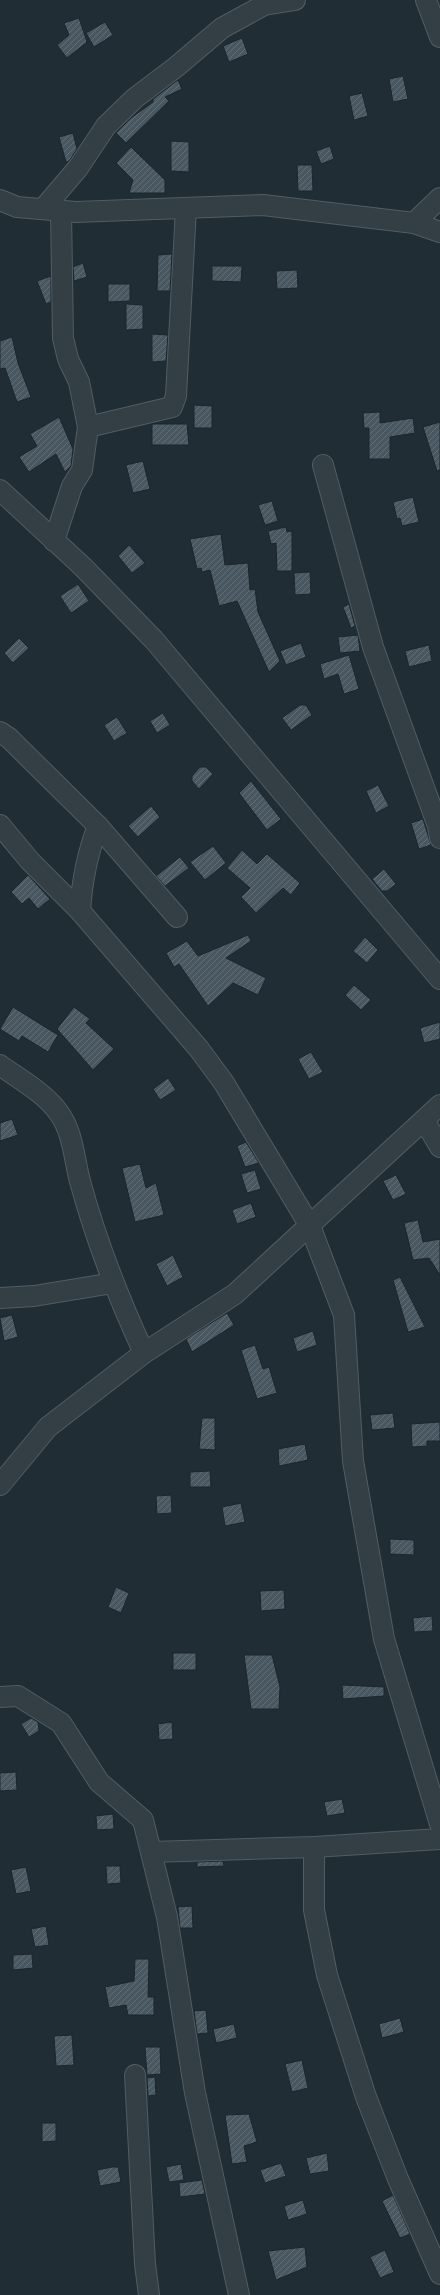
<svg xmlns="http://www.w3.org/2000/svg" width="440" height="2295" viewBox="0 0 440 2295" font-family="Rubik,sans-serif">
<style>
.building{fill:url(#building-hatch);stroke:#1b252c}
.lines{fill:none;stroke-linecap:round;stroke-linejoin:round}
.street-casing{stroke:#515c63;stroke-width:22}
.street{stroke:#343e45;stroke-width:20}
</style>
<defs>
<pattern id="building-hatch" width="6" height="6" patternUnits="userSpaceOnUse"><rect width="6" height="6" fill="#495860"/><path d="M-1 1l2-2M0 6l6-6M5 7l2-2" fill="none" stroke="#616e75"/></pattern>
</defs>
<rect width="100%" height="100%" fill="#202d34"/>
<g class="building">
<polygon points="79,18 87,42 67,58 57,45 69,35 64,23"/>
<polygon points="105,22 113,35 94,47 86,33"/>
<polygon points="242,38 248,54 229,62 223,46"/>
<polygon points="403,76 408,99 393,102 389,79"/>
<polygon points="178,80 182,89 165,97 169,101 126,143 116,133 131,118 153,102 153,99"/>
<polygon points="362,93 368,116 354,120 349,96"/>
<polygon points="73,133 77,149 69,161 66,162 59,137"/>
<polygon points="171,141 189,142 189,172 171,171"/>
<polygon points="330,146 334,159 321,164 316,151"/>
<polygon points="131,147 165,180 165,193 129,193 133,180 116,163"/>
<polygon points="297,165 312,165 313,191 298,191"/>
<polygon points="172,254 170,291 157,291 158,255"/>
<polygon points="83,263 87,277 74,281 73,267"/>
<polygon points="212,266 242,266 241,282 212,281"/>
<polygon points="297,270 298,288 277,289 276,271"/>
<polygon points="51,276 51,302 46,304 37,281"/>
<polygon points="108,284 130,284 130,301 108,302"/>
<polygon points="126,304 143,305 143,329 126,330"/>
<polygon points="152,334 168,335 166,361 152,362"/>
<polygon points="12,337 18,363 31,397 17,402 5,368 0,369 0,341"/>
<polygon points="194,405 212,406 212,428 194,428"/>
<polygon points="380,412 380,423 413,418 415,433 390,437 390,459 369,459 369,428 364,428 363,413"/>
<polygon points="59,417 73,449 71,466 65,472 56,454 29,472 19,457 37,446 30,434"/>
<polygon points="440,422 440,470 437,471 423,427"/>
<polygon points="152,424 187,424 189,445 152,445"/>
<polygon points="143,461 150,489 133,493 126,465"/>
<polygon points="413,497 419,522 402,526 400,518 397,519 393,502"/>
<polygon points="272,501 278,521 265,525 258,505"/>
<polygon points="286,527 287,532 292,531 292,571 277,571 276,543 271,544 268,531"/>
<polygon points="221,534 225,565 248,563 250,590 255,589 258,612 280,661 269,672 237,601 219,606 210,570 202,572 201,568 197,569 190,539"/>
<polygon points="129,545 145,563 132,573 118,556"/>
<polygon points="310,572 311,594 295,595 294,573"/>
<polygon points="78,584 89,601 71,613 60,596"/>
<polygon points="349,604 355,626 351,628 343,607"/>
<polygon points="358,635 360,651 340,653 338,637"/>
<polygon points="19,638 29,648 13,663 4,653"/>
<polygon points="301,643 306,657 286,665 280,651"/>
<polygon points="429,645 432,661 409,667 405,651"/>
<polygon points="349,655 359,689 344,694 338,674 324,679 320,664"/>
<polygon points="300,705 306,705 312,715 291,730 282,718"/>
<polygon points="163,713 170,725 157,733 150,721"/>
<polygon points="117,717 127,733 114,741 104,725"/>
<polygon points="200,767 206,767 213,774 199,789 192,781 192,776"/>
<polygon points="251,781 281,819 267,830 239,793"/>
<polygon points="378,785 389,806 376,813 366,791"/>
<polygon points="151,806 160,817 138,837 128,826"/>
<polygon points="423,819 431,845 419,849 411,823"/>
<polygon points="213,846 226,863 205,880 190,862"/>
<polygon points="242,850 257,864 267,854 300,883 291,895 283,888 256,913 241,897 250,888 227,868"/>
<polygon points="180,857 189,868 165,886 156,876"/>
<polygon points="384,869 396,884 387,891 382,891 372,879"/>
<polygon points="28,875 50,899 38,909 29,898 22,904 11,892"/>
<polygon points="248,935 251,941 226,958 266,978 258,995 233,983 208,1006 179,964 174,967 166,953 187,941 198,956"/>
<polygon points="365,937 378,950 367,963 353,951"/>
<polygon points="354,985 371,1000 361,1010 345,995"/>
<polygon points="13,1007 58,1035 48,1052 22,1036 19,1041 0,1029"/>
<polygon points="74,1007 90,1019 86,1023 114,1049 93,1070 57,1029"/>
<polygon points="440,1022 440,1039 424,1043 420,1028"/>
<polygon points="311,1052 323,1072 309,1079 298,1059"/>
<polygon points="168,1078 176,1090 160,1100 153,1089"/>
<polygon points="12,1119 18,1135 0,1141 0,1123"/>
<polygon points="246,1142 259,1163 245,1167 237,1146"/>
<polygon points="140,1164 146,1188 156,1183 164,1215 135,1222 122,1168"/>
<polygon points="255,1170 261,1189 247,1193 241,1174"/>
<polygon points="396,1175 406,1194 393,1200 383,1181"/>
<polygon points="251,1203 256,1217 237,1224 232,1210"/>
<polygon points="418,1220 423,1242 440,1239 440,1275 429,1258 413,1260 404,1223"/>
<polygon points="173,1255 183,1277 167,1286 156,1264"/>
<polygon points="400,1277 425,1327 408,1332 393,1280"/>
<polygon points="227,1313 234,1325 192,1352 186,1339"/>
<polygon points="12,1315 18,1337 4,1341 0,1318"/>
<polygon points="313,1331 317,1345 297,1352 293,1338"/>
<polygon points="255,1345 263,1369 269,1367 277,1393 257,1399 241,1350"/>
<polygon points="393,1413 395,1428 372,1430 370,1415"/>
<polygon points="202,1418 215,1418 215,1450 199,1449"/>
<polygon points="440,1422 440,1441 427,1441 427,1446 412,1447 411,1424"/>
<polygon points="305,1444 308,1460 279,1466 278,1449"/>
<polygon points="210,1471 211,1487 190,1487 190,1472"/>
<polygon points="171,1495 172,1513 157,1514 156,1496"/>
<polygon points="241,1503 245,1522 225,1526 222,1507"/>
<polygon points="390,1539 414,1540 414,1555 390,1554"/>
<polygon points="116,1587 129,1593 121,1613 108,1607"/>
<polygon points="284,1590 285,1609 261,1611 260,1591"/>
<polygon points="432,1616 433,1631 414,1632 413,1618"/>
<rect x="173" y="1653" width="23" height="17"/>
<polygon points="244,1655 272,1655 280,1687 279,1709 251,1709"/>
<polygon points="342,1685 384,1687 384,1696 343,1699"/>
<polygon points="31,1718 38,1722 39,1731 29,1737 21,1724"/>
<polygon points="172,1722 173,1739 159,1740 158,1724"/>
<polygon points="16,1772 17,1790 0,1791 0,1773"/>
<polygon points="342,1799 345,1813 327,1816 324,1802"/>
<polygon points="113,1814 114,1829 97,1830 96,1816"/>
<polygon points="223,1861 224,1866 197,1867 197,1862"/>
<polygon points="106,1866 120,1866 121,1883 107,1884"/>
<polygon points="26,1867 31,1891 16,1894 11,1870"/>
<polygon points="192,1906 193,1928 180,1928 178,1907"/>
<polygon points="46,1926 49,1945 35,1947 31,1929"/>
<polygon points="32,1954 33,1968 13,1970 13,1955"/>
<polygon points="135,1959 149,1959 148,1997 154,1997 154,2015 128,2015 126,2005 109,2008 105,1987 134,1981"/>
<polygon points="206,2010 208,2033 197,2034 194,2011"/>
<polygon points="400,2018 404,2032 382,2038 379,2024"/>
<polygon points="234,2024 237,2038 216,2043 213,2029"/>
<polygon points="72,2035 74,2065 56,2066 54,2036"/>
<polygon points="145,2047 160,2047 161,2074 147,2075"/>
<polygon points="302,2060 308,2088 292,2092 285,2064"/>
<polygon points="155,2077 156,2095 148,2096 147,2078"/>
<polygon points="249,2114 257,2142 244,2146 247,2162 232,2164 225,2115"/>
<polygon points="42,2123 56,2123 56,2141 42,2142"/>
<polygon points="327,2153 329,2171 310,2174 306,2158"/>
<polygon points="281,2163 286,2176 265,2183 260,2170"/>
<polygon points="181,2164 184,2180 169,2182 166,2167"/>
<polygon points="112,2167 118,2167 121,2182 100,2186 97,2170"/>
<polygon points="202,2180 205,2194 180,2197 179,2183"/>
<polygon points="393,2195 410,2234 400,2238 382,2201"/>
<polygon points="303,2200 307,2214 288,2220 284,2206"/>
<polygon points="305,2247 307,2267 276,2280 268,2251"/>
<polygon points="385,2250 394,2272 380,2278 370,2257"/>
</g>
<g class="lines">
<defs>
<g id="street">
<polyline points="426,0 440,37"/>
<polyline points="0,200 17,207 76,212 263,205 414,223 440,232"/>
<polyline points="43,209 78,168 106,126 135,98 176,67 222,28 264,5 295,0"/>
<polyline points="414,223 440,198"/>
<polyline points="88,427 172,407 176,396 186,208"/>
<polyline points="323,465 373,647 438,826 440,838"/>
<polyline points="0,490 83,567 154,640 440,979"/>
<polyline points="54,541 72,486 82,470 88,427 79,382 68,359 63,338 61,210"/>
<polyline points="0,732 9,738 98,826 177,917"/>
<polyline points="0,825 30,861 80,911 199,1049 224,1083 310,1226 344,1315 353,1461 384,1639 440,1824"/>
<path d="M80 911C82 881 87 854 98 826"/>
<path d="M0 1065C19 1079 45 1093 59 1113 74 1134 74 1161 81 1185 97 1243 119 1299 144 1353"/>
<polyline points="424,1120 440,1147"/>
<polyline points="0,1298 34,1296 113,1283"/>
<polyline points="0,1485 48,1427 144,1353 235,1294 440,1105"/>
<polyline points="0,1697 18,1696 61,1723 99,1782 143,1820 167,1917 195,2093 239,2295"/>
<polyline points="314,1847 314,1910 327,1975 366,2097 398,2179 440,2274"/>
<polyline points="151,1852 314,1847 440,1839"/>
<polyline points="135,2075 145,2264 149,2295"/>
</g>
</defs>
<use href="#street" class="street-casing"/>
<use href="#street" class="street"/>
</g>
</svg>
